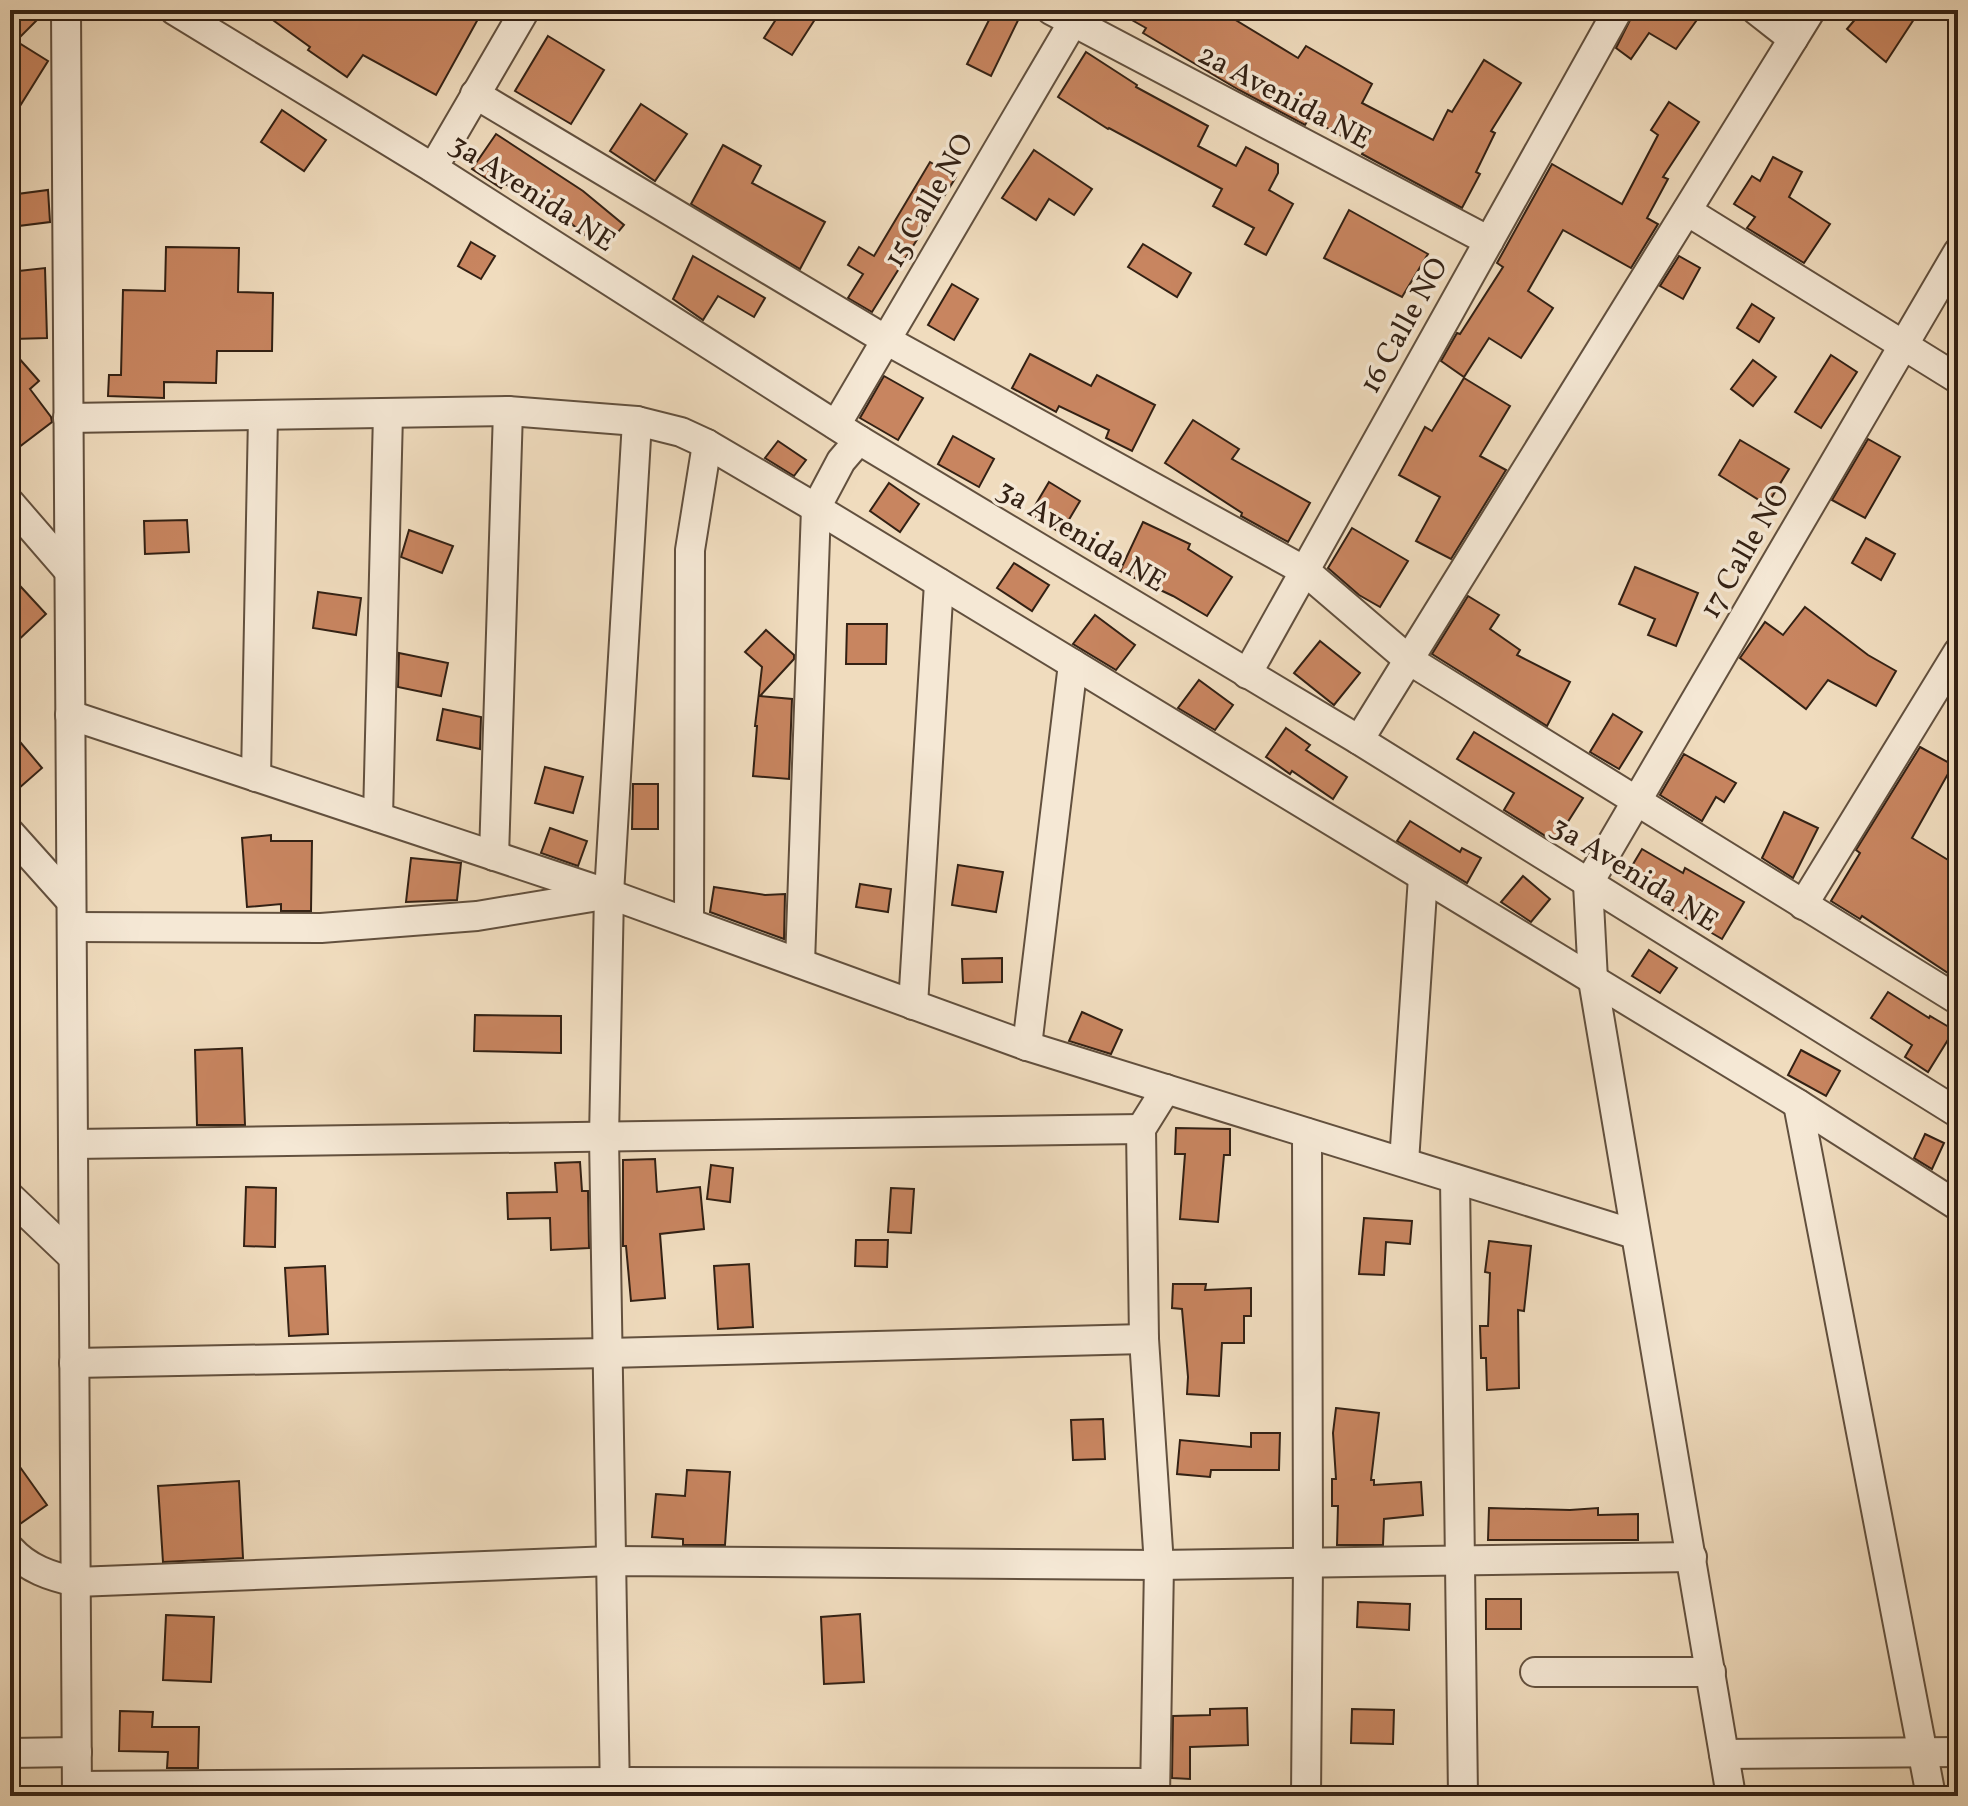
<svg xmlns="http://www.w3.org/2000/svg" width="1968" height="1806" viewBox="0 0 1968 1806" font-family="Vollkorn,serif">
<style>
.building{fill:#c88560;stroke:#332114;stroke-width:2}
.lines{fill:none;stroke-linecap:round;stroke-linejoin:round}
.minor-casing{stroke:#62503e;stroke-width:32}
.minor{stroke:#f5e8d5;stroke-width:28}
.labels{text-anchor:middle;stroke-width:7;stroke-linejoin:round;paint-order:stroke}
.street-label{font-size:30px;fill:#332114;stroke:#f5e8d5}
</style>
<rect width="100%" height="100%" fill="#f0dcbe"/>
<filter id="stains"><feTurbulence type="fractalNoise" baseFrequency=".0025" numOctaves="4"/><feColorMatrix values="0 0 0 0 .2 0 0 0 0 .09 0 0 0 0 .02 0 0 0 .5 -.17"/></filter>
<radialGradient id="worn" r=".72"><stop offset=".6" stop-color="#630" stop-opacity="0"/><stop offset="1" stop-color="#630" stop-opacity=".3"/></radialGradient>
<g class="building">
<polygon points="17,10 47,10 16,41 48,61 10,122 10,17"/>
<polygon points="259,10 483,10 436,95 363,55 347,77 308,50 310,47"/>
<polygon points="782,10 821,10 792,55 764,38"/>
<polygon points="994,10 1023,10 991,76 967,64"/>
<polygon points="1114,10 1219,10 1298,58 1306,46 1372,84 1362,103 1433,140 1448,110 1452,112 1484,60 1521,83 1491,131 1495,133 1476,172 1480,174 1462,208 1362,154 1365,149 1309,118 1305,125 1239,90 1143,33 1146,28"/>
<polygon points="1635,10 1704,10 1676,49 1649,33 1631,59 1616,48"/>
<polygon points="1863,10 1920,10 1886,62 1847,29"/>
<polygon points="548,36 604,70 571,124 515,91"/>
<polygon points="1086,52 1137,85 1136,87 1208,126 1198,146 1236,166 1246,147 1278,164 1278,173 1269,190 1293,204 1266,255 1245,244 1254,228 1213,206 1222,189 1109,128 1108,129 1058,97"/>
<polygon points="1669,102 1699,122 1663,177 1668,179 1647,218 1658,224 1631,268 1563,230 1528,291 1553,308 1521,358 1489,338 1464,377 1441,361 1457,333 1460,334 1503,267 1497,263 1552,164 1622,204 1658,135 1651,130"/>
<polygon points="641,104 687,134 655,181 610,151"/>
<polygon points="282,110 326,140 304,171 261,142"/>
<polygon points="496,134 583,191 624,225 603,250 562,216 558,221 504,183 501,188 472,169"/>
<polygon points="723,145 761,166 752,183 825,222 800,269 691,204"/>
<polygon points="1034,150 1092,189 1074,215 1049,199 1036,220 1002,198"/>
<polygon points="1773,157 1802,172 1789,197 1830,224 1804,263 1747,228 1755,217 1734,204 1752,176 1760,181"/>
<polygon points="930,162 956,177 872,312 848,298 863,274 848,265 859,247 874,256"/>
<polygon points="48,190 50,222 10,227 10,195"/>
<polygon points="1349,210 1428,254 1402,297 1324,258"/>
<polygon points="471,242 495,256 481,279 458,266"/>
<polygon points="1143,244 1191,273 1177,297 1128,267"/>
<polygon points="166,247 239,248 238,292 273,293 272,351 217,351 216,383 164,382 164,398 108,396 109,375 121,375 123,290 165,291"/>
<polygon points="693,256 765,298 754,317 718,296 703,320 673,299"/>
<polygon points="1679,256 1700,268 1683,299 1660,286"/>
<polygon points="45,268 47,338 14,339 10,272"/>
<polygon points="952,284 978,299 954,340 928,325"/>
<polygon points="1752,304 1774,318 1759,342 1737,328"/>
<polygon points="10,348 39,381 30,389 51,417 52,422 10,454"/>
<polygon points="1030,354 1091,386 1097,375 1155,405 1132,451 1106,438 1109,430 1059,406 1056,412 1012,388"/>
<polygon points="1831,355 1857,372 1821,428 1795,412"/>
<polygon points="1753,360 1776,377 1753,406 1731,389"/>
<polygon points="884,376 923,398 898,440 860,418"/>
<polygon points="1464,378 1510,406 1480,456 1506,470 1451,559 1416,541 1440,497 1399,475 1425,427 1432,431"/>
<polygon points="1193,420 1239,449 1232,459 1310,503 1288,542 1241,516 1242,513 1165,463"/>
<polygon points="953,436 994,459 979,487 938,464"/>
<polygon points="1868,439 1900,457 1865,518 1832,500"/>
<polygon points="1740,440 1789,469 1767,505 1719,475"/>
<polygon points="778,441 806,460 794,476 765,458"/>
<polygon points="1049,482 1080,501 1061,533 1030,514"/>
<polygon points="889,483 919,504 900,532 870,511"/>
<polygon points="187,520 189,552 145,554 144,521"/>
<polygon points="1143,522 1190,544 1188,549 1232,577 1207,616 1173,596 1120,571"/>
<polygon points="1352,528 1408,561 1380,607 1359,595 1328,568"/>
<polygon points="409,530 453,546 442,573 401,557"/>
<polygon points="1866,538 1895,554 1881,580 1852,563"/>
<polygon points="1014,563 1049,585 1032,611 997,588"/>
<polygon points="1635,567 1698,593 1676,646 1648,635 1655,619 1619,604"/>
<polygon points="10,575 46,614 10,648"/>
<polygon points="318,592 361,598 356,635 313,628"/>
<polygon points="1468,596 1499,615 1490,629 1520,650 1517,655 1570,682 1547,726 1432,654"/>
<polygon points="1805,607 1868,655 1896,671 1876,706 1828,680 1806,709 1740,658 1765,622 1783,635"/>
<polygon points="1095,615 1135,645 1116,670 1073,644"/>
<polygon points="847,624 887,624 886,664 846,664"/>
<polygon points="766,630 794,655 794,659 760,696 792,699 789,779 753,776 757,726 755,726 762,667 745,652"/>
<polygon points="1320,641 1360,673 1334,705 1294,673"/>
<polygon points="399,653 448,663 441,696 398,687"/>
<polygon points="1199,680 1233,705 1215,730 1178,708"/>
<polygon points="443,709 481,717 480,749 437,740"/>
<polygon points="1613,714 1642,732 1619,769 1590,752"/>
<polygon points="1286,728 1310,745 1306,750 1347,777 1333,799 1292,771 1290,774 1266,757"/>
<polygon points="10,730 42,768 10,796"/>
<polygon points="1474,732 1583,798 1555,842 1504,810 1514,793 1457,759"/>
<polygon points="1920,747 1953,765 1912,838 1958,866 1958,964 1951,975 1862,916 1860,919 1831,901 1860,853 1856,850"/>
<polygon points="1684,754 1736,783 1724,802 1716,797 1702,821 1660,795"/>
<polygon points="545,767 583,777 573,813 535,803"/>
<polygon points="633,784 658,784 658,829 632,829"/>
<polygon points="1784,812 1818,828 1793,878 1762,858"/>
<polygon points="1410,821 1460,852 1462,848 1481,858 1467,883 1397,841"/>
<polygon points="550,828 587,841 578,866 541,853"/>
<polygon points="271,835 271,841 312,841 311,911 281,911 281,904 247,907 242,838"/>
<polygon points="1642,849 1683,873 1685,868 1744,902 1722,939 1664,905 1670,895 1629,871"/>
<polygon points="411,858 461,863 457,900 406,902"/>
<polygon points="958,865 1003,872 996,912 952,905"/>
<polygon points="1523,876 1550,899 1531,922 1501,902"/>
<polygon points="860,884 891,889 888,912 856,907"/>
<polygon points="714,887 765,895 785,894 784,939 710,912"/>
<polygon points="1649,950 1677,968 1660,993 1632,976"/>
<polygon points="1002,958 1002,982 963,983 962,959"/>
<polygon points="1888,992 1929,1018 1930,1016 1954,1030 1928,1072 1905,1057 1912,1045 1871,1018"/>
<polygon points="1082,1012 1122,1030 1111,1054 1069,1041"/>
<polygon points="475,1015 561,1016 561,1053 474,1051"/>
<polygon points="242,1048 245,1125 197,1125 195,1050"/>
<polygon points="1801,1050 1840,1071 1826,1096 1788,1075"/>
<polygon points="1176,1128 1230,1129 1230,1155 1224,1155 1218,1222 1180,1219 1185,1154 1175,1154"/>
<polygon points="1925,1134 1944,1143 1932,1169 1914,1158"/>
<polygon points="655,1159 657,1192 700,1187 704,1229 660,1234 665,1298 631,1301 626,1246 623,1246 623,1160"/>
<polygon points="580,1162 582,1191 588,1191 589,1248 551,1250 550,1218 508,1219 507,1193 557,1192 555,1163"/>
<polygon points="711,1165 733,1168 730,1202 707,1199"/>
<polygon points="246,1187 276,1188 275,1247 244,1246"/>
<polygon points="891,1188 914,1189 911,1233 888,1232"/>
<polygon points="1364,1218 1412,1221 1410,1244 1386,1242 1384,1275 1359,1274"/>
<polygon points="856,1240 888,1240 887,1267 855,1266"/>
<polygon points="1489,1241 1531,1246 1524,1311 1518,1310 1519,1388 1487,1390 1486,1358 1481,1358 1480,1326 1488,1326 1490,1273 1485,1272"/>
<polygon points="749,1264 753,1327 718,1329 714,1266"/>
<polygon points="325,1266 328,1334 289,1336 285,1268"/>
<polygon points="1173,1284 1206,1284 1205,1290 1251,1288 1251,1316 1244,1316 1244,1343 1222,1343 1219,1396 1187,1394 1188,1377 1182,1309 1172,1308"/>
<polygon points="1336,1408 1379,1413 1371,1480 1374,1480 1374,1485 1421,1482 1423,1515 1384,1519 1383,1545 1337,1545 1338,1506 1332,1506 1332,1479 1336,1479 1333,1433"/>
<polygon points="1103,1419 1105,1459 1073,1460 1071,1420"/>
<polygon points="1251,1433 1280,1433 1279,1470 1211,1470 1210,1477 1177,1474 1180,1440 1251,1447"/>
<polygon points="10,1453 47,1505 10,1531"/>
<polygon points="687,1470 730,1472 725,1545 683,1545 683,1539 652,1537 656,1494 685,1496"/>
<polygon points="239,1481 243,1558 163,1562 158,1486"/>
<polygon points="1489,1508 1570,1510 1598,1508 1598,1515 1638,1514 1638,1540 1488,1540"/>
<rect x="1486" y="1599" width="35" height="30"/>
<polygon points="1358,1602 1410,1604 1409,1630 1357,1627"/>
<polygon points="860,1614 864,1682 824,1684 821,1617"/>
<polygon points="166,1615 214,1617 211,1682 163,1680"/>
<polygon points="1247,1708 1248,1745 1190,1747 1190,1779 1172,1778 1173,1716 1210,1715 1210,1709"/>
<polygon points="1352,1709 1394,1710 1393,1744 1351,1743"/>
<polygon points="120,1711 153,1712 152,1727 199,1727 198,1768 167,1768 168,1752 119,1751"/>
</g>
<g class="lines">
<defs>
<g id="minor">
<polyline points="66,10 77,1796"/>
<polyline points="174,10 433,168 859,440 1359,740 1958,1113"/>
<polyline points="1051,10 1489,241"/>
<polyline points="1756,10 1793,39"/>
<polyline points="475,94 886,340 1305,571 1409,660 1958,1000"/>
<polyline points="433,168 525,10"/>
<polyline points="1687,211 1958,379"/>
<polyline points="68,418 508,411 637,421 681,432 707,444 816,508 1798,1104 1958,1206"/>
<polyline points="836,425 1080,10"/>
<polyline points="10,503 69,571"/>
<polyline points="1247,674 1618,10"/>
<polyline points="70,715 609,894 1027,1046 1634,1234"/>
<polyline points="1359,740 1811,10"/>
<polyline points="256,777 263,416"/>
<polyline points="378,817 388,414"/>
<polyline points="10,833 71,901"/>
<polyline points="494,856 508,411"/>
<polyline points="1803,905 1958,652"/>
<polyline points="689,923 690,550 707,444"/>
<polyline points="72,927 321,928 477,916 604,895"/>
<polyline points="800,963 816,508 841,461 859,440"/>
<polyline points="913,1005 939,583"/>
<polyline points="1027,1046 1073,664"/>
<polyline points="1798,1104 1931,1796"/>
<polyline points="73,1144 1141,1129"/>
<polyline points="1404,1162 1423,877"/>
<polyline points="1455,1179 1463,1796"/>
<polyline points="10,1197 73,1257"/>
<polyline points="74,1363 608,1353 1144,1339"/>
<path d="M10 1549C28 1569 50 1576 76 1582L612 1561 1159 1565 1692 1557"/>
<polyline points="1535,1672 1711,1672"/>
<polyline points="10,1753 77,1752"/>
<polyline points="1724,1754 1958,1752"/>
<polyline points="77,1786 614,1782 1155,1783"/>
<polyline points="615,1796 604,1137 609,894 637,421"/>
<polyline points="1155,1796 1159,1565 1144,1339 1141,1129 1166,1089"/>
<polyline points="1306,1796 1308,1563 1307,1133"/>
<polyline points="1731,1796 1593,980 1588,884 1958,252"/>
</g>
</defs>
<use href="#minor" class="minor-casing"/>
<use href="#minor" class="minor"/>
</g>
<g class="labels">
<g class="street-label">
<text transform="translate(1285 96) rotate(28)" y="10">2a Avenida NE</text>
<text transform="translate(533 192) rotate(33)" y="10">3a Avenida NE</text>
<text transform="translate(928 200) rotate(-60)" y="10">15 Calle NO</text>
<text transform="translate(1403 325) rotate(-61)" y="10">16 Calle NO</text>
<text transform="translate(1082 535) rotate(31)" y="10">3a Avenida NE</text>
<text transform="translate(1744 551) rotate(-60)" y="10">17 Calle NO</text>
<text transform="translate(1635 873) rotate(32)" y="10">3a Avenida NE</text>
</g>
</g>
<rect width="1968" height="1806" fill="none" stroke="#f0dcbe" stroke-width="40"/>
<rect x="12" y="12" width="1944" height="1782" fill="none" stroke="#332114" stroke-width="4"/>
<rect x="20" y="20" width="1928" height="1766" fill="none" stroke="#332114" stroke-width="2"/>
<rect width="100%" height="100%" filter="url(#stains)"/>
<rect width="100%" height="100%" fill="url(#worn)"/>
</svg>
